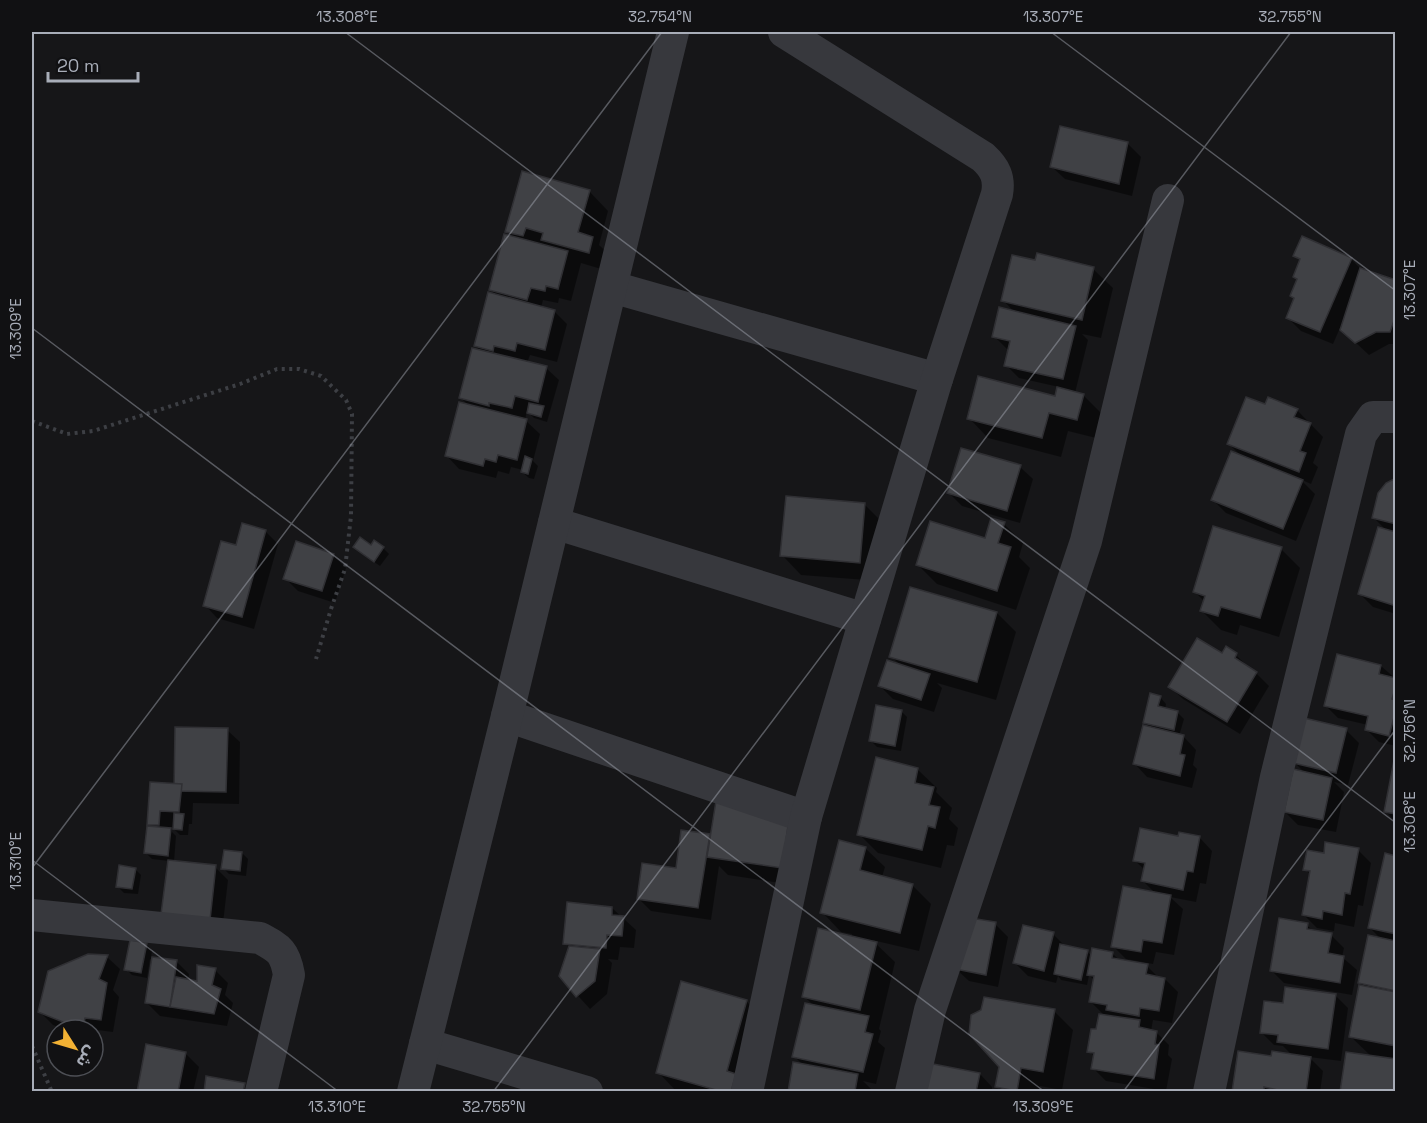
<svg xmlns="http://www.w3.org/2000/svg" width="1427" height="1123" viewBox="0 0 1427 1123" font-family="'Space Grotesk','Noto Sans Arabic',sans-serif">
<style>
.shadow{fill:#0007}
.building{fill:#404145;stroke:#303034;stroke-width:1.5}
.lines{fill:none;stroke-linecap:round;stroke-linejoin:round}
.path{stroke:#3d3f44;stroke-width:4;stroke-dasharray:3 4.5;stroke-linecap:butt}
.street{stroke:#37383d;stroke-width:32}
.ticks{fill:none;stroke:#a8adb8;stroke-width:1.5;stroke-opacity:0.45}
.neatline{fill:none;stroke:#a8adb8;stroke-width:2}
.ticks-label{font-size:15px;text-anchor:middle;fill:#a8adb8}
</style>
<rect width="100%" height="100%" fill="#161618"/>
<g class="shadow">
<polygon points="1061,128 1128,144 1141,157 1132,196 1065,179 1052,167"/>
<polygon points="589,191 608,211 599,245 612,257 608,271 581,263 571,301 559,298 558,303 543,300 541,308 554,311 567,324 557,362 530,355 527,363 546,368 559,380 547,422 534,418 527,411 525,420 540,434 533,461 538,466 534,479 529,478 522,472 523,470 511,467 509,474 498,471 496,478 459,469 447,456 469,406 461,398 481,352 475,346 497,296 491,290 514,239 507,231"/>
<polygon points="1295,255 1351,259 1363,271 1396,282 1396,344 1389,344 1369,355 1340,328 1333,344 1301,331 1288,318 1295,300 1291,296 1298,280 1294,276 1301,261"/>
<polygon points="1036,262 1093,269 1113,288 1101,338 1082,334 1088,340 1075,393 1083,395 1102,414 1096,438 1068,431 1061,457 988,438 969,418 1056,398 1059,387 1019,378 1006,365 1010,350 1007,349 994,336 1015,313 1003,300"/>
<polygon points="1266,406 1297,410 1323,437 1313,463 1318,467 1311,484 1300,479 1315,494 1296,541 1226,513 1213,500 1243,458 1229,444"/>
<polygon points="1020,467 1033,479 1020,523 962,506 949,493"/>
<polygon points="1396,480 1396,614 1373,607 1360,594 1387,531 1374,518"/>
<polygon points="865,505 884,524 879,581 801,575 782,555"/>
<polygon points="1004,524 1023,543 1019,557 1030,568 1016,610 937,584 918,565 986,540"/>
<polygon points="265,531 278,544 254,629 217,618 205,605 237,547"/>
<polygon points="355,547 383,548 389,554 380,566 361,553"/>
<polygon points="1281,549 1300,568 1279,637 1240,625 1237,635 1221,630 1202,611 1205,602 1195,592"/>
<polygon points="333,555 346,568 335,603 298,591 285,578"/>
<polygon points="997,613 1016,632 996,700 937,683 942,688 934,712 893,699 880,686 900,665 891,656"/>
<polygon points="1223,655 1236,655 1249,668 1256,673 1269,686 1240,734 1183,699 1170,687"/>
<polygon points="1381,666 1396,679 1396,746 1379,742 1366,729 1368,725 1338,718 1325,705"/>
<polygon points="1160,697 1166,704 1165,709 1178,713 1184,719 1179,736 1184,737 1196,750 1193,765 1197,769 1192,788 1147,777 1135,764 1151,729 1145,723"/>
<polygon points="901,711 907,717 901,751 877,747 871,741"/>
<polygon points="227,730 240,742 239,804 193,803 192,824 189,824 188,835 180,835 172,827 172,832 176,836 174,862 215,867 228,880 222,932 205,930 169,861 152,859 146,853 153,828 149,824 175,785"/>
<polygon points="1346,730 1359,743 1348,785 1334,782 1344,792 1336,832 1298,825 1285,812 1306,774 1295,763"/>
<polygon points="1396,759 1396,822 1386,812"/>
<polygon points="917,769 937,788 936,792 952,808 949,819 958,828 954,846 947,845 941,868 878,853 859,834"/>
<polygon points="717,803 800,886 728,875 719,866 711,920 651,911 638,898 677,869 709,836 712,839"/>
<polygon points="1200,838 1212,851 1206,884 1200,883 1196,902 1170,897 1183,909 1174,955 1156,952 1153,964 1126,959 1113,946 1156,894 1142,880 1145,870 1134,860"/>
<polygon points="865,848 885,867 882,877 912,885 931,904 919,951 872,940 895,962 879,1029 881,1031 878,1042 885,1048 876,1084 863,1081 871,1089 870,1092 789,1092 804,1066 794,1056 814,1006 804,996 851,937 852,934 841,932 822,912"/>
<polygon points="1358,850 1371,863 1363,906 1358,905 1354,927 1335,923 1334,931 1317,928 1304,915 1311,875 1305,869 1325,855"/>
<polygon points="242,853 248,859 246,876 229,874 223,868"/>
<polygon points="1396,857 1396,1092 1372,1057 1351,1037 1365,988 1359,982 1381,939 1370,928"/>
<polygon points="135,869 141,875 138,894 124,893 118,887"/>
<polygon points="612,908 636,930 634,948 620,947 618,960 608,959 612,963 607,994 590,1009 560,976 570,948 565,943"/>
<polygon points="995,924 1008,937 998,987 969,981 956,969"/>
<polygon points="1307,925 1314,932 1331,935 1344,948 1342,957 1357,970 1352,995 1284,983 1271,970"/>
<polygon points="1053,934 1066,947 1087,952 1092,956 1112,953 1120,961 1147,966 1159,978 1165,979 1178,992 1172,1023 1153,1020 1151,1031 1156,1032 1169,1045 1168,1055 1172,1059 1166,1091 1106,1081 1093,1068 1095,1057 1089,1051 1105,1016 1091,1002 1095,981 1089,975 1087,985 1061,980 1058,976 1056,983 1028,976 1015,963"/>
<polygon points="146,944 152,950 151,958 176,961 189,974 188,981 198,983 215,970 228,983 225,995 233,1003 227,1026 160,1016 147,1003 153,960 150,959 147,978 132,975 126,969"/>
<polygon points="107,957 120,969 113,990 119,997 113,1032 97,1030 96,1041 93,1040 93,1030 66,1030 53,1025 40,1012"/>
<polygon points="1335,995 1348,1008 1341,1061 1309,1057 1323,1071 1320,1092 1233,1092 1272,1058 1292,1055 1283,1046 1274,1045 1261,1032 1284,1005"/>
<polygon points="746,1001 765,1020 752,1092 677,1092 658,1072"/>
<polygon points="1054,1011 1073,1030 1062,1090 1040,1086 1039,1092 1002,1092 997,1086"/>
<polygon points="148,1046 186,1054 199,1067 193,1092 138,1092"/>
<polygon points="980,1074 992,1087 992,1092 924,1092"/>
</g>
<g class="building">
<polygon points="1060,126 1128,142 1119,184 1050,167"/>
<polygon points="522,171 590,190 578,232 593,237 589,253 541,240 543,233 526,228 523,236 505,232"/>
<polygon points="504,234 568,251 558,289 546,286 545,291 531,288 527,300 489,290"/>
<polygon points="1302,236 1352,258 1320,332 1286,318 1294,298 1290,296 1297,279 1293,277 1300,259 1293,256"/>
<polygon points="1037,253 1094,267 1082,320 1001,301 1012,255 1035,260"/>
<polygon points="1360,268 1396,280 1396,315 1390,332 1376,332 1355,343 1340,330"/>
<polygon points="488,292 555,310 545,350 517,343 515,351 494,346 493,351 474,346"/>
<polygon points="999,307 1076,326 1063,379 1004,366 1010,341 992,337"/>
<polygon points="472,348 547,366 538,402 515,396 512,408 489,403 489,406 459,398"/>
<polygon points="978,376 1055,396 1057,387 1084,394 1077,420 1049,413 1042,438 967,419"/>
<polygon points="1246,397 1265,404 1268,397 1298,409 1294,417 1311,423 1300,451 1306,453 1299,472 1227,444"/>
<polygon points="459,402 527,419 517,460 498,455 496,462 485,459 483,466 445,456"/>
<polygon points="529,403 544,406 541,417 527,413"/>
<polygon points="961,448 1021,465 1007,511 947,493"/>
<polygon points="1231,451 1303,480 1283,529 1211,500"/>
<polygon points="525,456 532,459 528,474 521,472"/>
<polygon points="1396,478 1396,524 1372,518 1378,493 1386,483"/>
<polygon points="786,496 865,503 860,563 780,556"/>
<polygon points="991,518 1005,522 998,543 1011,547 997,591 916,565 930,521 985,538"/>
<polygon points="242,523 266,530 242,617 203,606 221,541 236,545"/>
<polygon points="1213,526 1282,547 1260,618 1221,607 1218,616 1200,611 1205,596 1193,592"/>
<polygon points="1378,527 1396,532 1396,606 1358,594"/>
<polygon points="360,537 371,545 374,540 384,547 374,562 353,547"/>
<polygon points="296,541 334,554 322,591 283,579"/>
<polygon points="910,587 997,612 977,682 889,657"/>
<polygon points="1197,638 1222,653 1226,646 1237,653 1235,658 1257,672 1227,722 1168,687"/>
<polygon points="1337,654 1381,665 1379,674 1396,678 1396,686 1392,699 1396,700 1396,710 1389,736 1365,730 1368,716 1324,706"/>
<polygon points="887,660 930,674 921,700 878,686"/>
<polygon points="1150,693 1161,696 1158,706 1178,711 1174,730 1143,723"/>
<polygon points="876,705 902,710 895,746 869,741"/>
<polygon points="1304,718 1347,728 1336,773 1293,763"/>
<polygon points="1143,725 1184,735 1180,754 1185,755 1180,776 1133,764"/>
<polygon points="175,727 228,728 226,792 174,791"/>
<polygon points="1395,755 1396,755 1396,814 1384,812"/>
<polygon points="876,757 918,768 915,783 934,787 929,805 940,807 935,828 928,826 922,850 857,835"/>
<polygon points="1293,769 1332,778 1323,820 1284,812"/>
<polygon points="150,782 182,784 179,812 160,811 159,825 147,825"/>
<polygon points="716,801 790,812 782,868 707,857"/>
<polygon points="174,813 184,814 182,830 173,829"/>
<polygon points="147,826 171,828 168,856 144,853"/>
<polygon points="1140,828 1178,836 1179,832 1200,836 1193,872 1187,871 1183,890 1141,881 1145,863 1133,861"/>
<polygon points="681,830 710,834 698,908 637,899 642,863 676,868"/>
<polygon points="839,840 866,847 860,870 913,884 900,933 820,913"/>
<polygon points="1325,842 1359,848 1350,894 1345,893 1342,915 1323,911 1322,919 1302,915 1310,871 1303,870 1307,850 1324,853"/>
<polygon points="224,850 242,852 240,871 221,869"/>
<polygon points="1385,853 1396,856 1396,934 1368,928"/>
<polygon points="168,860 216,865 210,920 160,922"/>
<polygon points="119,865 136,868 132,889 116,887"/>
<polygon points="1123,886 1171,895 1162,943 1143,940 1141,952 1111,947"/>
<polygon points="567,902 612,907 612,915 624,916 622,936 607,935 606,948 563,944"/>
<polygon points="964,917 996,922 986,975 955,969"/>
<polygon points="1279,918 1308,923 1307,929 1332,933 1328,953 1344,956 1340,983 1270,971"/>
<polygon points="1023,925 1054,932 1044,971 1013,963"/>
<polygon points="818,928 877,942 860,1010 802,997"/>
<polygon points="1368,935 1396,941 1396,991 1358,983"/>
<polygon points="130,940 147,943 141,973 124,970"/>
<polygon points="1060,944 1088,950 1081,980 1054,974"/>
<polygon points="569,946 600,949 595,981 576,997 559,976"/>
<polygon points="1092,948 1113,952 1112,958 1148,964 1146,974 1165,978 1159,1011 1140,1008 1139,1016 1106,1010 1107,1005 1089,1002 1094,976 1087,975"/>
<polygon points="88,954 108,955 99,979 107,983 101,1020 85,1018 83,1030 38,1012 48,971"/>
<polygon points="152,957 177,960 170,1007 145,1003"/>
<polygon points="197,965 216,968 212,985 221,989 214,1014 170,1007 176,977 197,981"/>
<polygon points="681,981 747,1000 727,1071 736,1074 731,1092 723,1092 656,1073"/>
<polygon points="1359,985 1396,992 1396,1046 1349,1037"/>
<polygon points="1285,987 1336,994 1328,1049 1277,1042 1278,1035 1260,1033 1264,1001 1283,1003"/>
<polygon points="984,997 1055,1009 1043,1072 1021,1068 1017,1091 995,1087 999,1067 969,1034 971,1015 981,1010"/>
<polygon points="805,1003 869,1016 865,1032 873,1034 863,1072 792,1057"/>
<polygon points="1099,1014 1140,1020 1139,1027 1157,1031 1155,1044 1159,1045 1154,1079 1091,1069 1094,1053 1087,1052 1091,1029 1096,1029"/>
<polygon points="146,1044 186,1052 178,1092 137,1092"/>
<polygon points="1238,1051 1271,1056 1272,1051 1311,1057 1306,1092 1286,1092 1264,1087 1264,1092 1232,1092"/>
<polygon points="1346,1052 1396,1059 1396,1092 1340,1092"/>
<polygon points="793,1062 858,1074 855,1091 861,1092 788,1092"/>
<polygon points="928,1063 980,1073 976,1092 922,1092"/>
<polygon points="206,1076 245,1083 243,1092 204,1092"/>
</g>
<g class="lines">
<g class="path">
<polyline points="32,421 67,434 93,431 240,384 277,369 299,369 321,376 346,400 352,414 351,516 345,569 331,609 316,659"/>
<polyline points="32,1046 52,1092"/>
</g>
<g class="street">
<polyline points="612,287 937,379"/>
<polyline points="554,523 865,619"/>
<polyline points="507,716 806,817"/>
<path d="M32 915 260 938C280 949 285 952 289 975L261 1092"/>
<polyline points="425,1044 587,1092"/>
<polyline points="413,1092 507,716 673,32"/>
<path d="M747 1092 806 817 937 379 997 194C1000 178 995 168 983 157L784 32"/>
<polyline points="911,1092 930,1010 1086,541 1168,200"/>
<polyline points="1209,1092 1276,777 1361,434 1373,417 1396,417"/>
</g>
</g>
<path class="ticks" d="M345 32 1396 823M1051 32 1396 291M32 328 1045 1092M32 860 339 1092M32 868 662 32M493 1092 1291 32M1123 1092 1396 729"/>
<rect width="1427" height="1123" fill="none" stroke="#111113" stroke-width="66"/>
<g transform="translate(75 1048) rotate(127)"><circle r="28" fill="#111113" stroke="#4d4f55" stroke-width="1.5"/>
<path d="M0-4.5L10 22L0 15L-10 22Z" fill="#f2b134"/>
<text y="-9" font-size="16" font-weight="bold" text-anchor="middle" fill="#a8adb8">ش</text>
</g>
<path d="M48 72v9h90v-9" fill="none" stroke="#a8adb8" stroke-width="3"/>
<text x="57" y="72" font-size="18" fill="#a8adb8" stroke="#111113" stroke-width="4.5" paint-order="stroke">20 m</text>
<rect x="33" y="33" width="1361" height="1057" class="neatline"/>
<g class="ticks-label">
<text x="347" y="22">13.308°E</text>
<text x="660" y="22">32.754°N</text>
<text x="1053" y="22">13.307°E</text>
<text x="1290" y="22">32.755°N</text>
<text transform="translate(1410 290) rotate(-90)" y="5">13.307°E</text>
<text transform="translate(16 329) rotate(-90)" y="5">13.309°E</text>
<text transform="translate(1410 731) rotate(-90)" y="5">32.756°N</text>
<text transform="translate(1410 822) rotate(-90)" y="5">13.308°E</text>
<text transform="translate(16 861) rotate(-90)" y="5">13.310°E</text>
<text x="337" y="1112">13.310°E</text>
<text x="494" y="1112">32.755°N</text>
<text x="1043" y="1112">13.309°E</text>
</g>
</svg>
